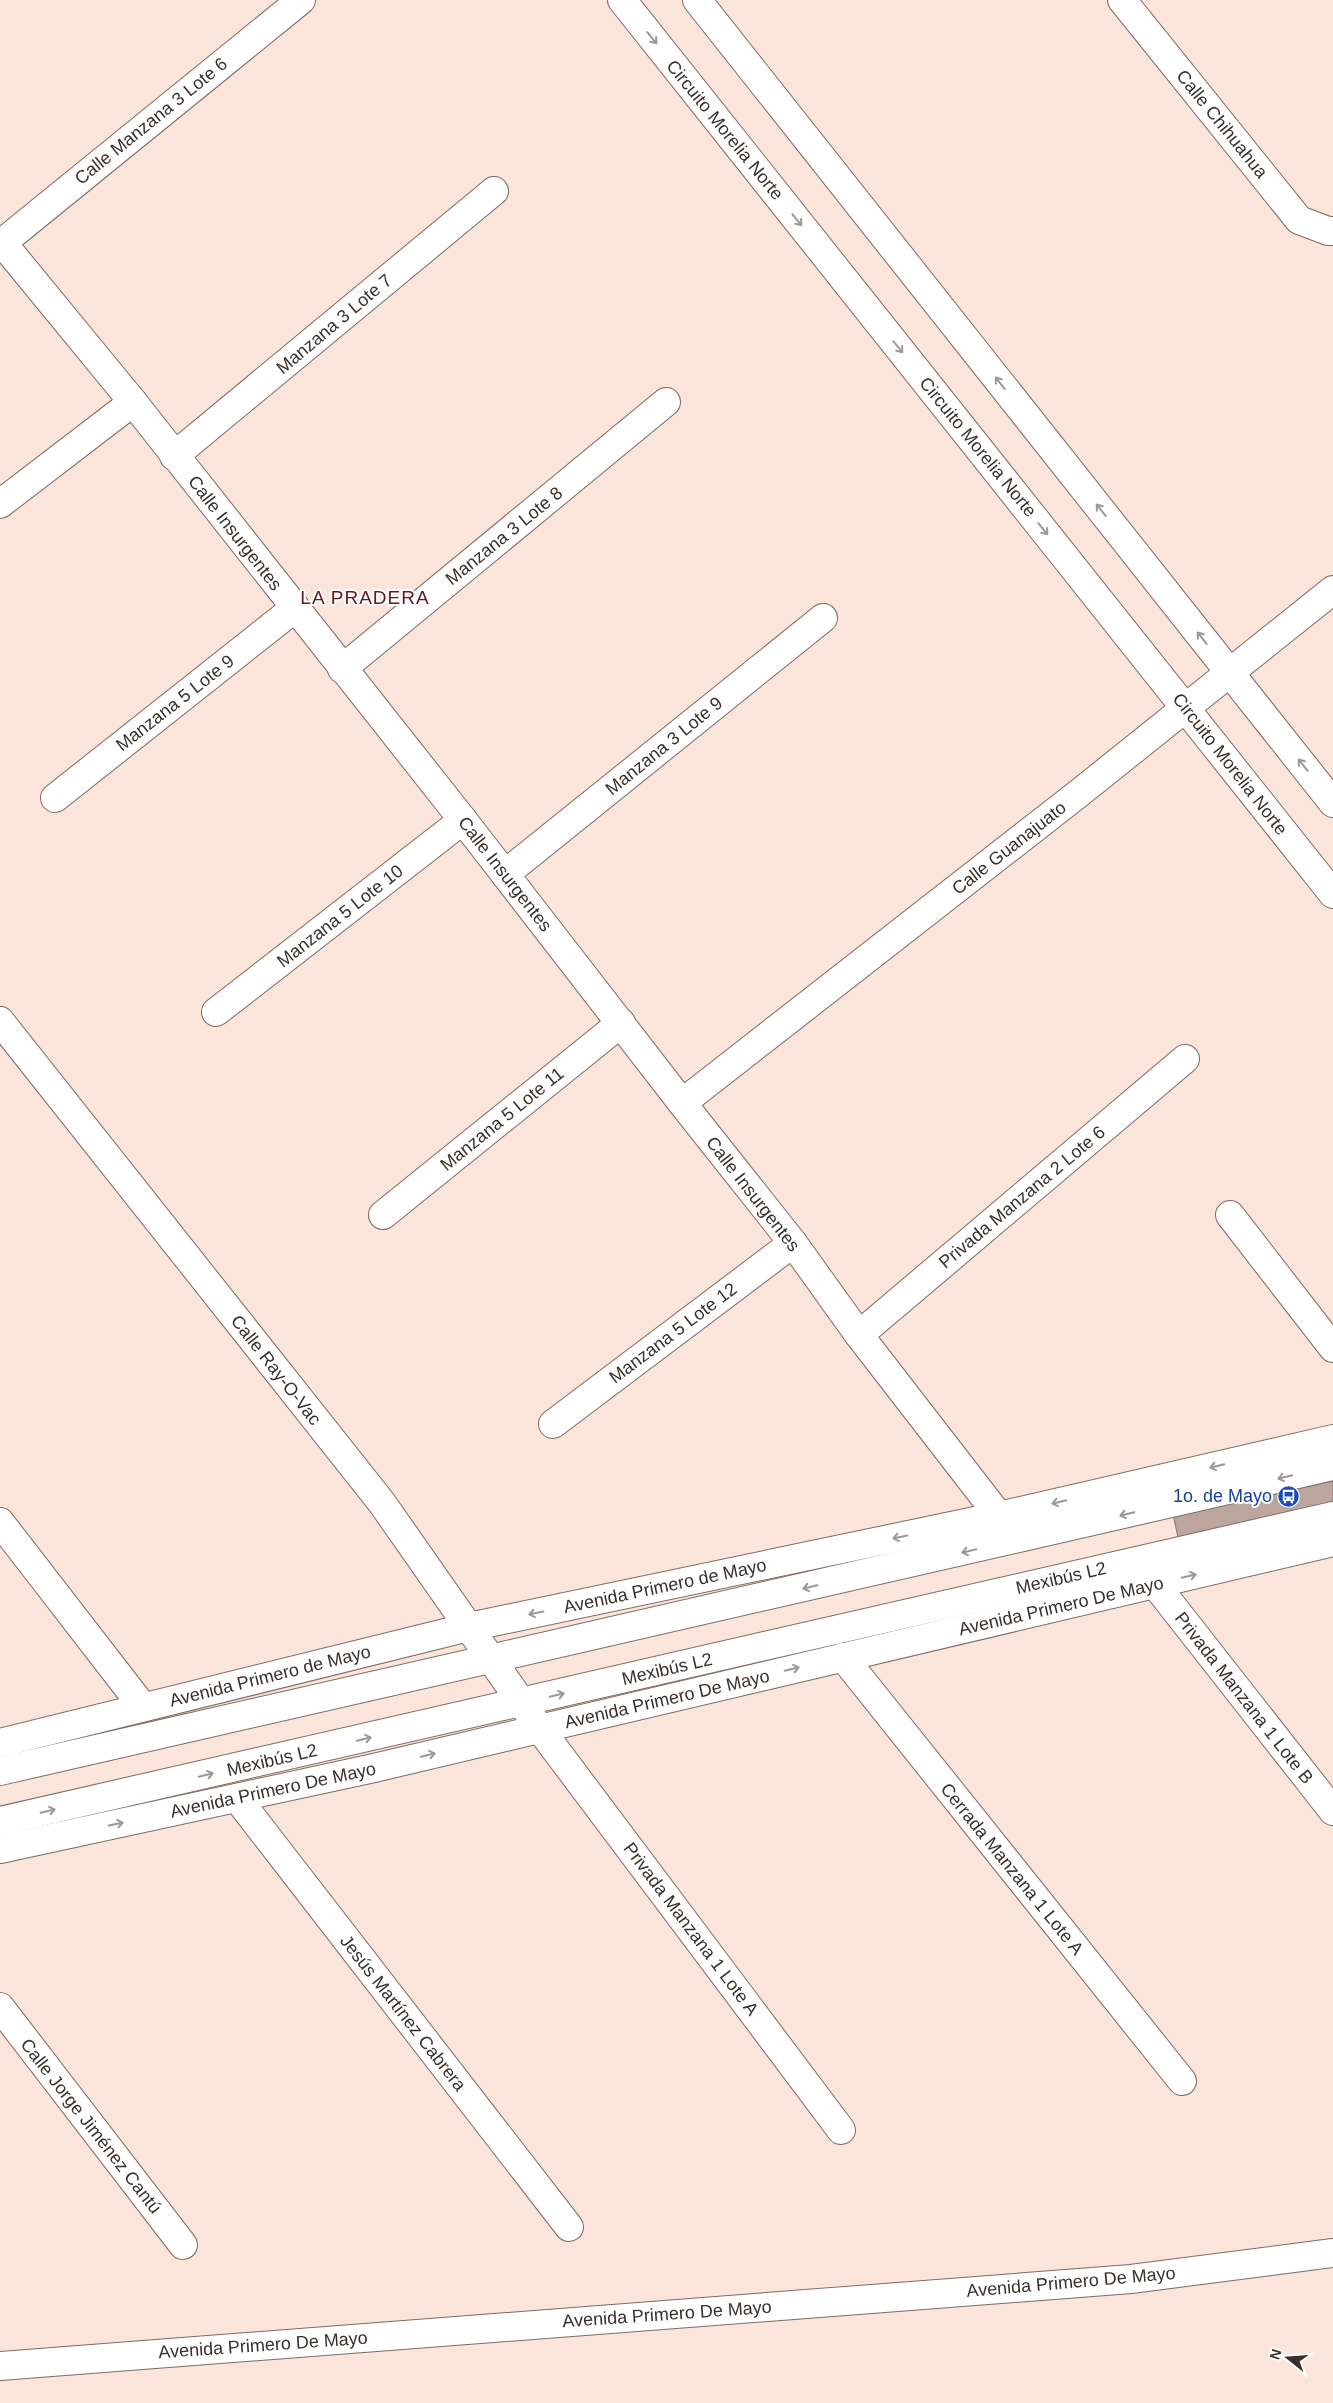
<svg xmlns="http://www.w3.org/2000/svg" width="1333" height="2403" viewBox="0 0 1333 2403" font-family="Helvetica,sans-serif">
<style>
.building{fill:#bca59d;stroke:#89736c}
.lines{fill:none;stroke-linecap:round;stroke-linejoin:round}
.minor-casing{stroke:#7e6a61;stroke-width:30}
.highway-casing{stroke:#7e6a61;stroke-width:30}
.minor{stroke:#fff;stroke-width:28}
.highway{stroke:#fff;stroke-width:28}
.oneway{stroke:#9c9896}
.labels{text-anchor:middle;stroke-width:4;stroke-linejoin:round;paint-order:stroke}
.street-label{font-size:18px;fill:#39302d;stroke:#fff}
.transit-label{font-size:18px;fill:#164399;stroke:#fff;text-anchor:end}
.neighbourhood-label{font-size:19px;letter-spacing:1px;fill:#5e1920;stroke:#fff}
</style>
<rect width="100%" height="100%" fill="#fbe4da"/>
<polygon class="building" points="1333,1470 1333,1509 1179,1542 1171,1505"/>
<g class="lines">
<defs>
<g id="minor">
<polyline points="622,0 1333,894"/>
<polyline points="697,0 1333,803"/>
<polyline points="1122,0 1299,220 1328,231 1333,231"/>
<polyline points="0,240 133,402 463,820 682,1103 793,1243 859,1335 999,1516"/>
<polyline points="2,243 301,0"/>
<polyline points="174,456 494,191"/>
<polyline points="0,504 133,402"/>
<polyline points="342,669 666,402"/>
<polyline points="55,798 295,608"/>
<polyline points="505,874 823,618"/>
<polyline points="216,1012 463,820"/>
<polyline points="0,1021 382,1503 540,1729 841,2130"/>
<polyline points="682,1103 1078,794 1333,590"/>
<polyline points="383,1215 621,1023"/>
<polyline points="1230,1215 1333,1348"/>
<polyline points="859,1335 1185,1059"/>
<polyline points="553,1424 793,1243"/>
<polyline points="0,1522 143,1707"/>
<polyline points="1155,1584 1333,1811"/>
<polyline points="843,1657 1182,2081"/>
<polyline points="0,1771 1333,1466"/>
<polyline points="237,1798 569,2227"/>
<polyline points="0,1821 1333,1516"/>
<polyline points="0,2007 183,2245"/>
<polyline points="0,2366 1131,2279 1333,2253"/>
</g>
<g id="highway">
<polyline points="0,1743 469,1627 999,1516 1333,1439"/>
<polyline points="0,1849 374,1768 1333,1542"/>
</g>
</defs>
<use href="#minor" class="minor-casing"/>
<use href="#highway" class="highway-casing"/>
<use href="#minor" class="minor"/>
<use href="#highway" class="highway"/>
</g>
<defs><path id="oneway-shaft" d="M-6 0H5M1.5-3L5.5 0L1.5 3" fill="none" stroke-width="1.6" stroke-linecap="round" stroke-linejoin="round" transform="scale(1.25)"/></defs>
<g class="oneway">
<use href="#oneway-shaft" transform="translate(652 38) rotate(51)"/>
<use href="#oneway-shaft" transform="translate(797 220) rotate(51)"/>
<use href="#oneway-shaft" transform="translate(898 347) rotate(51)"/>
<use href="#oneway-shaft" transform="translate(1000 383) rotate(-128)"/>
<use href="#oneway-shaft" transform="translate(1101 510) rotate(-128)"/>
<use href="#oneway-shaft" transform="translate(1043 529) rotate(51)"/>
<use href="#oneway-shaft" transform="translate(1202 638) rotate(-128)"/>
<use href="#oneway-shaft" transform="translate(1303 765) rotate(-128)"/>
<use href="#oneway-shaft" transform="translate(1217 1466) rotate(167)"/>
<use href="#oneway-shaft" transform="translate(1285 1477) rotate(167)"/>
<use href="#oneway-shaft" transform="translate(1059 1502) rotate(167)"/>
<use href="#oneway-shaft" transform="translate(1127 1514) rotate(167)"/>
<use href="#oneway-shaft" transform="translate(900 1537) rotate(168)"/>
<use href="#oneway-shaft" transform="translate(969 1551) rotate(167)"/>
<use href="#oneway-shaft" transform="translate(1189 1576) rotate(-13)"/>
<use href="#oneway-shaft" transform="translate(810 1587) rotate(167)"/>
<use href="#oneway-shaft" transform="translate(536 1613) rotate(168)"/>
<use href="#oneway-shaft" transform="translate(792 1669) rotate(-13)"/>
<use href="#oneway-shaft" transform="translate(557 1695) rotate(-13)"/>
<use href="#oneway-shaft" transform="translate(364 1739) rotate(-13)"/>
<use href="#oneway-shaft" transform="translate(428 1755) rotate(-13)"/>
<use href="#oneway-shaft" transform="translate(206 1775) rotate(-13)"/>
<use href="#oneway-shaft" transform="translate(48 1811) rotate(-13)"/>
<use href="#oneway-shaft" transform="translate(116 1824) rotate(-12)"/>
</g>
<defs>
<symbol id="bus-disc" viewBox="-11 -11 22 22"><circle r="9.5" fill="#1a4fb4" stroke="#fff"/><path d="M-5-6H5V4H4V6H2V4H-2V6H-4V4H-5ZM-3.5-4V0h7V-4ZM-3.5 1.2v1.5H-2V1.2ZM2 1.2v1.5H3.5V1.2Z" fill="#fff"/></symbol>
</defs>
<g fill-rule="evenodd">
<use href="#bus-disc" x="1276" y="1484" width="25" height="25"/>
</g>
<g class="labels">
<g class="street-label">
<text transform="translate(151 121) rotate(-39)" y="6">Calle Manzana 3 Lote 6</text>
<text transform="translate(1222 124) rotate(51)" y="6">Calle Chihuahua</text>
<text transform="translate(725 130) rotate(51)" y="6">Circuito Morelia Norte</text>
<text transform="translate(334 324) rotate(-40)" y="6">Manzana 3 Lote 7</text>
<text transform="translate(978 447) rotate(51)" y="6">Circuito Morelia Norte</text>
<text transform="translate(235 533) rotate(52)" y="6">Calle Insurgentes</text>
<text transform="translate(504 536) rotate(-39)" y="6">Manzana 3 Lote 8</text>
<text transform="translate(175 703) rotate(-38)" y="6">Manzana 5 Lote 9</text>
<text transform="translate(664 746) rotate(-39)" y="6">Manzana 3 Lote 9</text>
<text transform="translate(1230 764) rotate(52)" y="6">Circuito Morelia Norte</text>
<text transform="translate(1009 848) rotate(-38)" y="6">Calle Guanajuato</text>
<text transform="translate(505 874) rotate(52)" y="6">Calle Insurgentes</text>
<text transform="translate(340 916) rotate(-38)" y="6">Manzana 5 Lote 10</text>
<text transform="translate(502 1119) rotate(-39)" y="6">Manzana 5 Lote 11</text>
<text transform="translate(753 1194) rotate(52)" y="6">Calle Insurgentes</text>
<text transform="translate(1022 1197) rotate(-40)" y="6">Privada Manzana 2 Lote 6</text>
<text transform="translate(673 1333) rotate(-37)" y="6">Manzana 5 Lote 12</text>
<text transform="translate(276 1370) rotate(52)" y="6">Calle Ray-O-Vac</text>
<text transform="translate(1061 1578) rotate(-13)" y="6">Mexibús L2</text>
<text transform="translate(665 1586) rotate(-12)" y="6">Avenida Primero de Mayo</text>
<text transform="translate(1061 1606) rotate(-13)" y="6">Avenida Primero De Mayo</text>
<text transform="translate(667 1669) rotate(-13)" y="6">Mexibús L2</text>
<text transform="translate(270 1676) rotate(-14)" y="6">Avenida Primero de Mayo</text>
<text transform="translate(1244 1698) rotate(52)" y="6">Privada Manzana 1 Lote B</text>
<text transform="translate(667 1699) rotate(-13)" y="6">Avenida Primero De Mayo</text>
<text transform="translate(272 1760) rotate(-13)" y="6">Mexibús L2</text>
<text transform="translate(273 1790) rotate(-12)" y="6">Avenida Primero De Mayo</text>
<text transform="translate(1012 1869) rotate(51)" y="6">Cerrada Manzana 1 Lote A</text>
<text transform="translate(691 1929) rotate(53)" y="6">Privada Manzana 1 Lote A</text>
<text transform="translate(403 2013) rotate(52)" y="6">Jesús Martínez Cabrera</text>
<text transform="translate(91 2126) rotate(52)" y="6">Calle Jorge Jiménez Cantú</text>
<text transform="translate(1071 2282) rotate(-5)" y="6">Avenida Primero De Mayo</text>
<text transform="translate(667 2314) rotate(-4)" y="6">Avenida Primero De Mayo</text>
<text transform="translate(263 2345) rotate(-4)" y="6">Avenida Primero De Mayo</text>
</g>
<g class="transit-label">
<text x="1272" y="1502">1o. de Mayo</text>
</g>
<g class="neighbourhood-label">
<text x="365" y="604">LA PRADERA</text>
</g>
</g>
<g transform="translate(1288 2358) rotate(287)" stroke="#ffffff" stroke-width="4" paint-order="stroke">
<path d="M0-4L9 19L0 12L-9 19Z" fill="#39302d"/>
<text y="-8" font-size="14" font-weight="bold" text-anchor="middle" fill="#39302d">N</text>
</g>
</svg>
